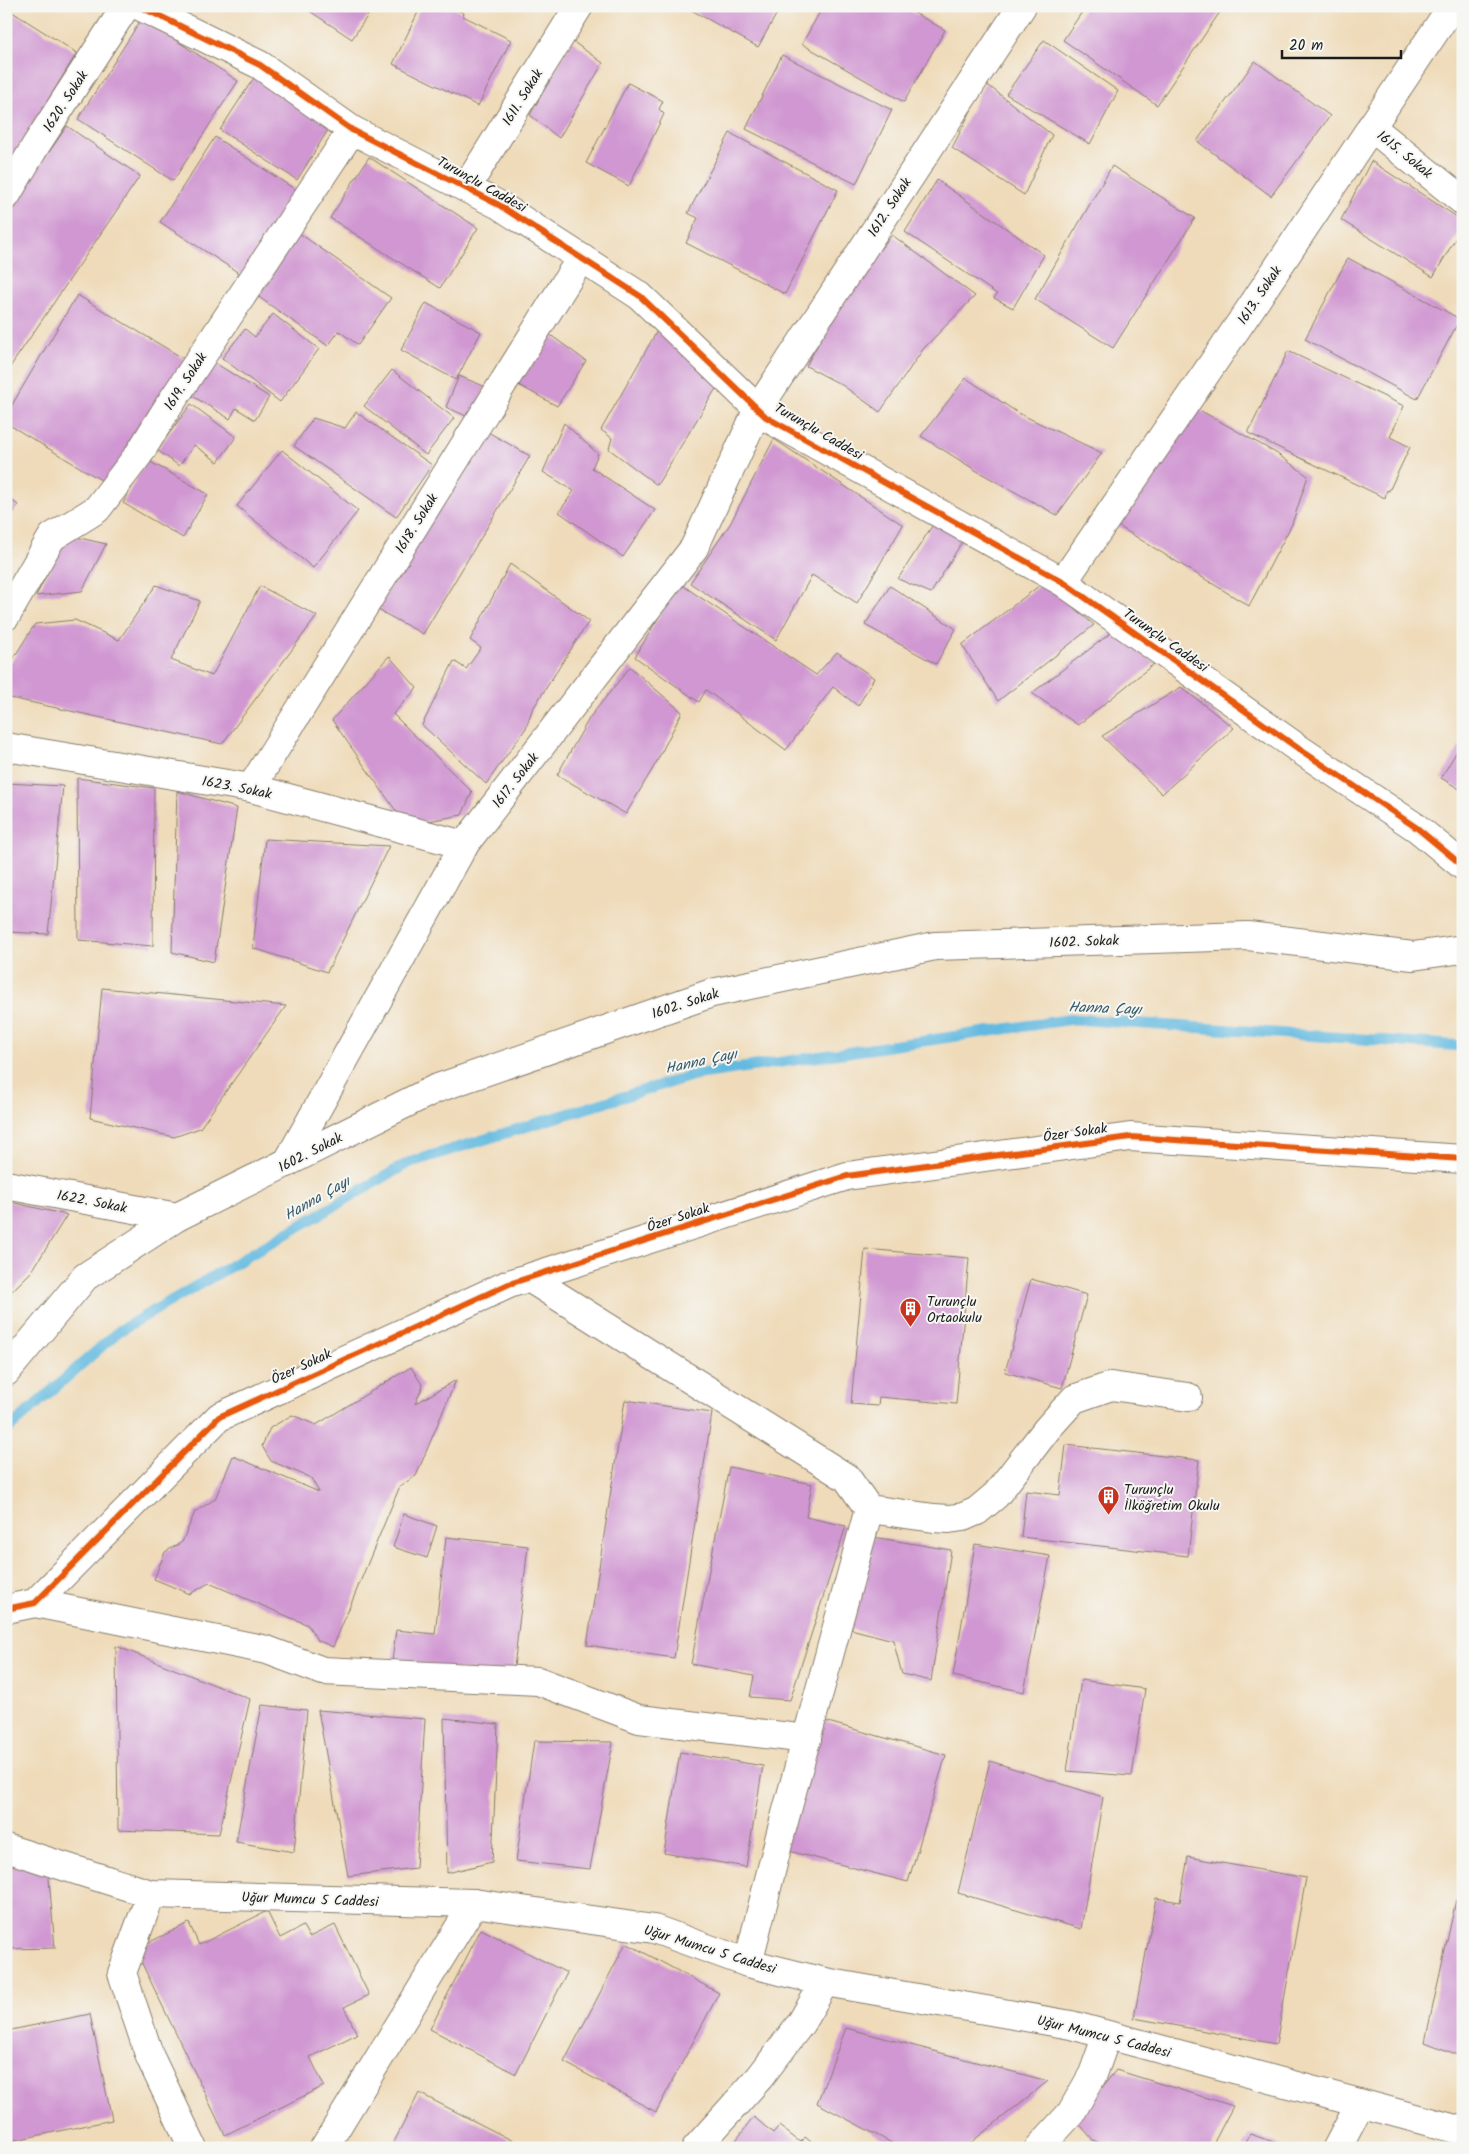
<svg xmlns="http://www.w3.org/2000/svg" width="1469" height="2154" viewBox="0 0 1469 2154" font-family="Kalam,sans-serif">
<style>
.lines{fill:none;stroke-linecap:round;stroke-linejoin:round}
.stream{stroke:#63bae0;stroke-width:11}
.building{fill:#d097d2}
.minor-casing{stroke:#867c6b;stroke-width:30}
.minor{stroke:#fff;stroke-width:28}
.cycleway-casing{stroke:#f6f6f2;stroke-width:9}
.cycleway{stroke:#e8590c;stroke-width:6}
.labels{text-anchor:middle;stroke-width:4;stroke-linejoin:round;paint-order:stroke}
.street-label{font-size:14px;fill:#1c1c1c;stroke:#f6f6f2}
.poi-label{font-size:14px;fill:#1c1c1c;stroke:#f6f6f2;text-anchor:start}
.water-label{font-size:15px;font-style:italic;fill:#385b6a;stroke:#f6f6f2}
</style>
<rect width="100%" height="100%" fill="#f6f6f2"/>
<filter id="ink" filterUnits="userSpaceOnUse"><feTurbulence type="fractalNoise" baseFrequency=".02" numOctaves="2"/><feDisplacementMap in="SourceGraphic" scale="10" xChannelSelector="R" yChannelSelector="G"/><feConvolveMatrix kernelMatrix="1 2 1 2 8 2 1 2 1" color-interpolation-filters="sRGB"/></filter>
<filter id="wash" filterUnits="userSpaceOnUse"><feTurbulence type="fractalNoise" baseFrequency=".0096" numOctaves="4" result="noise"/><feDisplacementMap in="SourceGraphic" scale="20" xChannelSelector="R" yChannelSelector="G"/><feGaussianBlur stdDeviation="1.12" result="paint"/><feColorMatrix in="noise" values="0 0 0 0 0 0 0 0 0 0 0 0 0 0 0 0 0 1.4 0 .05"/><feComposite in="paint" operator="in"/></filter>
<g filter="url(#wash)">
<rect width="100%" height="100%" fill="#efdbba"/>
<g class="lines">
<polyline class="stream" points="6,1431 119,1331 408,1163 694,1075 1073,1019 1463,1046"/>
</g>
<g id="blocks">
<g class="building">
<polygon points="302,6 374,6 352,39"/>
<polygon points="421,6 449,6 464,13 463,16 511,40 478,106 393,64"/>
<polygon points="684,6 781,6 758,47"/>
<polygon points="823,6 902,6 945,30 904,102 802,44"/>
<polygon points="1086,6 1224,6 1157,105 1063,40"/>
<polygon points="6,8 77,53 12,158 6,154"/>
<polygon points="142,18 238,81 173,181 78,119"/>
<polygon points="1044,40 1118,91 1090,144 1006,94"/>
<polygon points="572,41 603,63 559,138 530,115"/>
<polygon points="782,55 892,110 856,184 746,129"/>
<polygon points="1255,61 1330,116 1271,196 1197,141"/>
<polygon points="255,76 331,125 297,180 220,130"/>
<polygon points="628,83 663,101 659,109 664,114 629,186 586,163"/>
<polygon points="985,83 1052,135 1024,195 952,148"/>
<polygon points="67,126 140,176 10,367 6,364 6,215"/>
<polygon points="730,133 838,190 785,294 686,243 698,218 688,213"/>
<polygon points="215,137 296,190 242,275 160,222"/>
<polygon points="369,157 478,228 440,288 330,218"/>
<polygon points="1371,161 1463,221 1463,226 1433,277 1341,220"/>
<polygon points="1112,166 1195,218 1113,348 1035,299"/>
<polygon points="937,180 1044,255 1013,308 994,298 997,294 905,232"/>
<polygon points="299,233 391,298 358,345 339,331 328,346 256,295"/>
<polygon points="892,235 975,296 924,348 880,412 842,385 806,366 850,285"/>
<polygon points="1348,258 1460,319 1417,399 1305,339"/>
<polygon points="77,295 186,360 111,486 6,423 6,415"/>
<polygon points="426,303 481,332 456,380 401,350"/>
<polygon points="273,314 319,349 280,402 222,358 245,329 255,337"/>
<polygon points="545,331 586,361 557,406 515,383"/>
<polygon points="657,331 720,382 657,485 609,449 612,438 601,430"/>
<polygon points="1288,351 1404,406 1390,437 1410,447 1389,491 1387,490 1385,498 1248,433"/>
<polygon points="212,361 269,397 255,420 236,408 230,419 191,395"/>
<polygon points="392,370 454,418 426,455 364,406"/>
<polygon points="459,376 486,387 473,419 446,407"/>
<polygon points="966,378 1018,413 1102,453 1057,515 977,471 921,436"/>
<polygon points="191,404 236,437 218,462 194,445 179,466 157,450"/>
<polygon points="1196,408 1276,453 1308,476 1292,524 1249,606 1115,524"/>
<polygon points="356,412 432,465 396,517 294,446 313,418 345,428"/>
<polygon points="564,423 598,454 592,468 655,510 623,557 559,512 574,491 543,472"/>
<polygon points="481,428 530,456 423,634 378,610 404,559"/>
<polygon points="774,439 903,525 857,603 812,575 776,640 690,583 730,524"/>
<polygon points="282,450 358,511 313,568 237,506"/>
<polygon points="147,460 208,494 183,538 123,503"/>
<polygon points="6,496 18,505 6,522"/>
<polygon points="934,523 965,537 931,593 898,579"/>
<polygon points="67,535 106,544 82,591 36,596"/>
<polygon points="510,564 589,621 532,710 526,728 486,784 422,725 454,661 466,669 481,648 470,640"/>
<polygon points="1044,582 1094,625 998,701 962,645"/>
<polygon points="679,583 816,675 837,652 874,678 858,706 833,687 786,750 706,690 699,702 635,657"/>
<polygon points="156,585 200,601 171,660 212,676 260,586 317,616 222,744 6,697 6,670 35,624 75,620 119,640"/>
<polygon points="890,586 956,629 936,664 865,625"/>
<polygon points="1112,632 1155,663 1078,725 1032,693"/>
<polygon points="389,656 417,688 393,714 472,792 462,815 406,825 332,720"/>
<polygon points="630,667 682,712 656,763 626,814 557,775 590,717"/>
<polygon points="1181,687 1234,728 1162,794 1102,736"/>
<polygon points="1463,741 1463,791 1441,778"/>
<polygon points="77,778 154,788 153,946 78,940"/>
<polygon points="6,783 63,786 48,934 9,932"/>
<polygon points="177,791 237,808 214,962 172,952"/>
<polygon points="265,839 389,846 327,972 253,948"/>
<polygon points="102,988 286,1006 200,1128 174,1137 90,1118"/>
<polygon points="6,1201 67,1215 32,1271 6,1297"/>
<polygon points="865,1249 969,1258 956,1404 879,1397 878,1406 851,1404"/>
<polygon points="1031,1279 1087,1295 1062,1388 1005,1372"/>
<polygon points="411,1367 423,1386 415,1404 456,1380 416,1476 400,1486 333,1647 317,1640 308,1625 209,1583 190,1594 154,1579 165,1552 182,1542 195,1512 215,1499 233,1456 319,1492 311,1478 271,1461 262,1446 270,1428 292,1415 316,1425"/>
<polygon points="625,1400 712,1413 674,1658 587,1645"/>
<polygon points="1066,1445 1199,1460 1188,1556 1021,1537 1026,1491 1060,1495"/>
<polygon points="729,1467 812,1484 806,1517 846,1526 790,1700 750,1697 754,1676 691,1664"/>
<polygon points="404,1514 437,1526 427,1558 393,1547"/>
<polygon points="446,1537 528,1546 513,1676 392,1662 396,1630 435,1634"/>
<polygon points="873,1537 951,1550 931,1681 902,1674 893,1640 847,1628"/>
<polygon points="975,1544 1050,1556 1024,1692 953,1676"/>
<polygon points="116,1646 250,1699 219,1834 118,1830"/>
<polygon points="1081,1680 1145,1689 1132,1776 1067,1771"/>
<polygon points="262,1705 307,1710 294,1852 236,1842"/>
<polygon points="318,1710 425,1719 416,1868 348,1876"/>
<polygon points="444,1718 498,1724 492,1862 447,1873"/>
<polygon points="821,1720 946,1755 908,1882 781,1849"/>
<polygon points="534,1741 613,1742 590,1869 516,1861"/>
<polygon points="680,1752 763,1766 746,1867 664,1853"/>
<polygon points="990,1761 1103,1797 1081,1929 958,1893"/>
<polygon points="6,1851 48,1867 55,1948 6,1949"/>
<polygon points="1188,1857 1306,1878 1276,2044 1134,2018 1156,1898 1180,1902"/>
<polygon points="1463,1898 1463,2057 1425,2042 1456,1900"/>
<polygon points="267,1911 280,1938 303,1926 309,1937 335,1925 369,1995 344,2007 357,2034 310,2057 324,2086 225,2135 135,1949 189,1923 199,1945"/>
<polygon points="481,1929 567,1973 516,2074 430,2029"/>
<polygon points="626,1943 719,1993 656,2112 564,2062"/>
<polygon points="90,2014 112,2120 6,2142 6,2031"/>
<polygon points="846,2028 1048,2081 964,2148 901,2148 817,2103"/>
<polygon points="1116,2070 1233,2106 1211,2148 1142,2148 1135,2144 1133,2148 1110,2148 1093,2140 1076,2120"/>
<polygon points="419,2093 527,2148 391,2148"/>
<polygon points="754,2117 773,2133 779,2126 800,2142 805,2137 817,2147 820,2143 826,2148 730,2148"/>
<polygon points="1250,2134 1288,2147 1287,2148 1243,2148"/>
</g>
</g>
</g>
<g filter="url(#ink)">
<use href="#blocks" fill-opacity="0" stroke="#867c6b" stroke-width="1"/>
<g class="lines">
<defs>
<g id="minor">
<polyline points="139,6 260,65 352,130 499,205 640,296 766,417 1063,582 1299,749 1417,828 1463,866"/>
<polyline points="1371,127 1463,201"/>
<polyline points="466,188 579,6"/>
<polyline points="6,196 36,145 126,6"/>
<polyline points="1063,582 1250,309 1452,6"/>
<polyline points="6,616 52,537 97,509 139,454 168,407 352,130"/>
<polyline points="6,747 251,788 464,845"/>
<polyline points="251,788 581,258"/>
<polyline points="287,1163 464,845 694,548 758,409 1022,6"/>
<polyline points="6,1185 177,1217"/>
<polyline points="529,1278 847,1478 869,1509 934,1518 949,1519 963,1517 977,1511 996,1495 1047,1429 1074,1399 1111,1386 1188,1397"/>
<polyline points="6,1372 85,1277 177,1217 435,1089 712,993 935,946 1248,936 1413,956 1463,949"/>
<polyline points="35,1603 267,1650 323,1671 538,1681 639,1719 807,1739"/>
<polyline points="6,1609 35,1603 219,1417 509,1284 847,1176 1130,1137 1463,1159"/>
<polyline points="6,1848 151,1894 474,1903 654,1929 748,1963 825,1982 1071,2025 1463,2131"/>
<polyline points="151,1894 122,1973 150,2057 193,2148"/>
<polyline points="748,1963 780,1836 869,1509"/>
<polyline points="324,2148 474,1903"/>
<polyline points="696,2148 760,2077 801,2023 825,1982"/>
<polyline points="1039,2148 1071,2113 1093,2074 1107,2035"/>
<polyline points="1337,2148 1360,2104"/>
</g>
</defs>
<use href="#minor" class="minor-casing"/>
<use href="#minor" class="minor"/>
<defs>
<g id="cycleway">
<polyline points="139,6 260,65 352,130 499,205 640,296 766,417 1063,582 1299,749 1417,828 1463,866"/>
<polyline points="6,1609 35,1603 219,1417 509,1284 847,1176 1130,1137 1463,1159"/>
</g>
</defs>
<use href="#cycleway" class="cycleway-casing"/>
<use href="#cycleway" class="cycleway"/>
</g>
</g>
<defs>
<symbol id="building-pin" viewBox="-11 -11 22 30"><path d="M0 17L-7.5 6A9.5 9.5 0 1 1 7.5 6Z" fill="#c8321e" stroke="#f6f6f2"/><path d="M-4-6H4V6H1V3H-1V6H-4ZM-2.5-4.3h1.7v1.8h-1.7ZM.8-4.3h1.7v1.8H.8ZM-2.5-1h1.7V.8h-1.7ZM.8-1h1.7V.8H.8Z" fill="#fff"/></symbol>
</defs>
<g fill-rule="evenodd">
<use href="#building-pin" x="898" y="1296" width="25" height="34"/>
<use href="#building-pin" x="1096" y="1484" width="25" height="34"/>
</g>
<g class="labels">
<g class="street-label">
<text transform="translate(522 97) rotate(-58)" y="5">1611. Sokak</text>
<text transform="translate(65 101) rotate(-57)" y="5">1620. Sokak</text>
<text transform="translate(1405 154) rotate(39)" y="5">1615. Sokak</text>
<text transform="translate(482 184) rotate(29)" y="5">Turunçlu Caddesi</text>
<text transform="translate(889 207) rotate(-57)" y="5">1612. Sokak</text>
<text transform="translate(1259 295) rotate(-56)" y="5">1613. Sokak</text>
<text transform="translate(185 381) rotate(-57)" y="5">1619. Sokak</text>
<text transform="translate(819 431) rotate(30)" y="5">Turunçlu Caddesi</text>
<text transform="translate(416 523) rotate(-58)" y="5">1618. Sokak</text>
<text transform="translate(1166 640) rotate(35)" y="5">Turunçlu Caddesi</text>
<text transform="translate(515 780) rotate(-52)" y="5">1617. Sokak</text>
<text transform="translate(237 787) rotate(11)" y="5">1623. Sokak</text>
<text transform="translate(1084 941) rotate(-2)" y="5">1602. Sokak</text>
<text transform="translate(685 1003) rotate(-18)" y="5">1602. Sokak</text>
<text transform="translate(1075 1132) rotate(-8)" y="5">Özer Sokak</text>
<text transform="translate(310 1152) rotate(-27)" y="5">1602. Sokak</text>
<text transform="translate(92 1201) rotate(11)" y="5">1622. Sokak</text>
<text transform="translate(678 1217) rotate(-18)" y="5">Özer Sokak</text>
<text transform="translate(301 1366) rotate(-25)" y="5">Özer Sokak</text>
<text transform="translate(310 1899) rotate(2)" y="5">Uğur Mumcu 5 Caddesi</text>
<text transform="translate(710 1949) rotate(17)" y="5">Uğur Mumcu 5 Caddesi</text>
<text transform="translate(1104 2036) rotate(14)" y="5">Uğur Mumcu 5 Caddesi</text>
</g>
<g class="poi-label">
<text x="927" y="1306">Turunçlu<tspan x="927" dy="16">Ortaokulu</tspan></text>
<text x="1124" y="1494">Turunçlu<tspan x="1124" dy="16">İlköğretim Okulu</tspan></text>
</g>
<g class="water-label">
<text transform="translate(1105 1008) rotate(2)" y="5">Hanna Çayı</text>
<text transform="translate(701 1061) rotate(-12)" y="5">Hanna Çayı</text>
<text transform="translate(317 1198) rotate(-30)" y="5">Hanna Çayı</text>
</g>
</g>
<rect width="1469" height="2154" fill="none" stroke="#f6f6f2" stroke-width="25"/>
<path d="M1282 50v8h119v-8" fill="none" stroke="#1c1c1c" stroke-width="2.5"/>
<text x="1289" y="50" font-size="15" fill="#1c1c1c" stroke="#f6f6f2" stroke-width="4" paint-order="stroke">20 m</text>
</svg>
